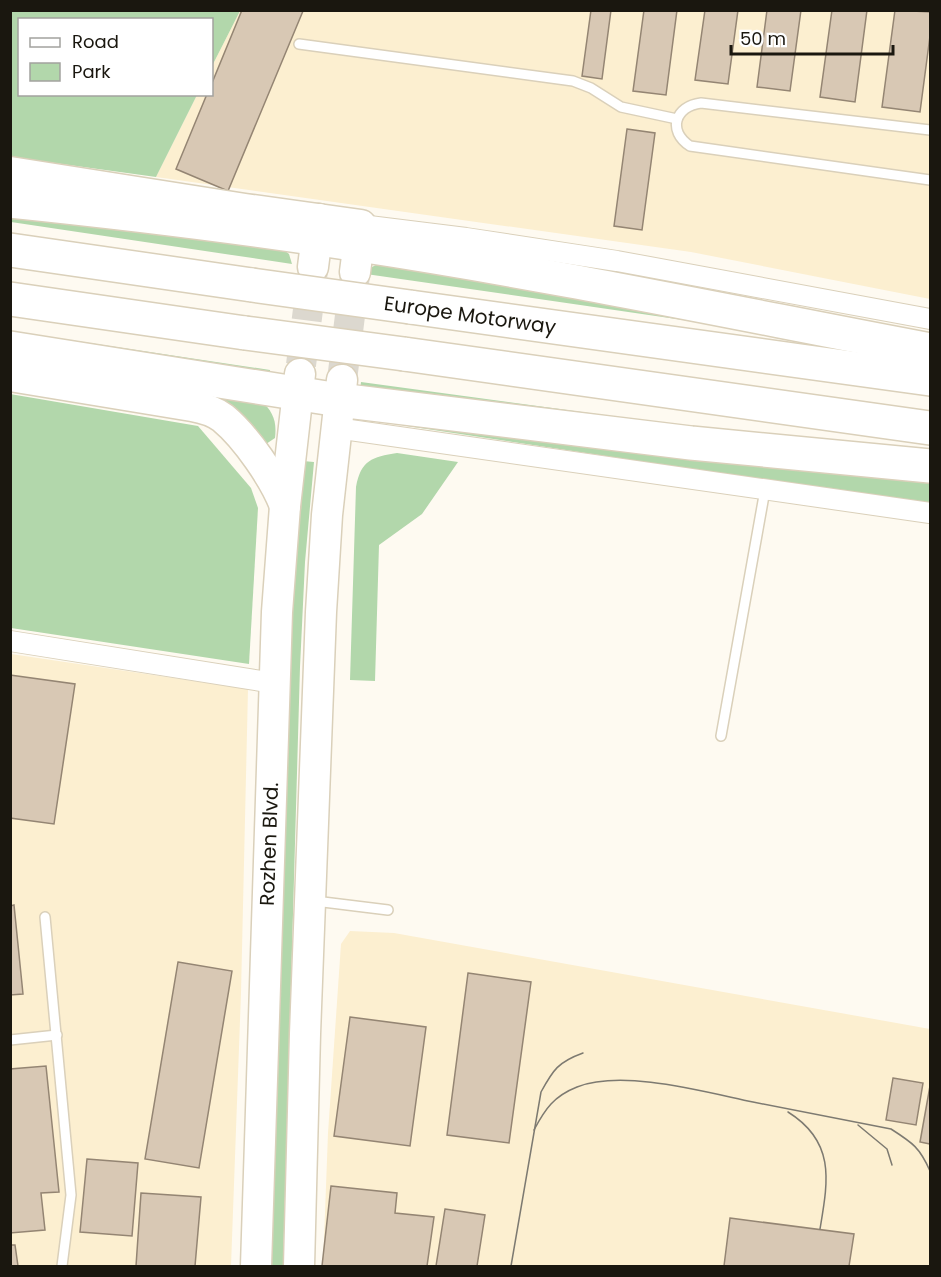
<svg xmlns="http://www.w3.org/2000/svg" width="941" height="1277" viewBox="0 0 941 1277" font-family="Poppins,sans-serif">
<style>
.built{fill:#fcefd0}
.green{fill:#b2d7ab}
.building{fill:#d8c8b4;stroke:#948573;stroke-width:1.5}
.lines{fill:none;stroke-linecap:round;stroke-linejoin:round}
.primary-tunnel{stroke:#dcd8cf;stroke-width:30;stroke-dasharray:30 15;stroke-linecap:butt}
.service-casing{stroke:#dad0ba;stroke-width:12}
.minor-casing{stroke:#dad0ba;stroke-width:22}
.primary-casing{stroke:#dad0ba;stroke-width:33}
.motorway-casing{stroke:#dad0ba;stroke-width:36}
.service{stroke:#fff;stroke-width:9}
.minor{stroke:#fff;stroke-width:20}
.primary{stroke:#fff;stroke-width:30}
.motorway{stroke:#fff;stroke-width:33}
.tram{stroke:#7d7a71;stroke-width:1.5}
.motorway-bridge-casing{stroke:#dad0ba;stroke-width:36;stroke-linecap:butt}
.motorway-bridge{stroke:#fff;stroke-width:33}
.labels{text-anchor:middle;stroke-width:6;stroke-linejoin:round;paint-order:stroke}
.street-label{font-size:20px;fill:#1a170f;stroke:#fff}
</style>
<rect width="100%" height="100%" fill="#fefaf1"/>
<g class="built">
<polygon points="240,11 930,11 930,299 691,252 156,177 197,95 212,94 212,66"/>
<polygon points="11,654 248,689 241,993 231,1266 11,1266"/>
<polygon points="350,931 394,933 930,1029 930,1266 323,1266 328,1133 341,944"/>
</g>
<g class="green">
<polygon points="11,11 240,11 212,66 212,20 20,20 20,94 197,95 156,177 11,157"/>
<polygon points="10,215 279,246 289,254 292,264 11,222"/>
<polygon points="384,261 808,338 366,274 370,268"/>
<polygon points="10,331 270,370 270,378 11,339"/>
<path d="M164 380 260 400C273 411 277 421 275 438L260 448Z"/>
<polygon points="361,382 780,439 360,390"/>
<polygon points="10,394 198,426 251,488 258,508 249,664 11,628"/>
<polygon points="392,423 930,479 930,505 407,426"/>
<path d="M397 453 458 462 422 514 379 545 375 681 350 680 356 487C361 460 372 457 397 453Z"/>
<polygon points="303,461 314,462 305,562 300,667 283,1266 271,1266 292,623"/>
</g>
<g class="building">
<polygon points="242,10 303,11 228,191 176,169 207,94 212,94 212,83"/>
<polygon points="591,10 611,10 602,79 582,76"/>
<polygon points="644,10 677,10 666,95 633,91"/>
<polygon points="705,10 738,10 728,84 695,80"/>
<polygon points="767,10 801,10 790,91 757,87"/>
<polygon points="832,10 867,10 855,102 820,97"/>
<polygon points="895,10 930,12 930,36 920,112 882,107"/>
<polygon points="627,129 655,133 642,230 614,226"/>
<polygon points="10,675 75,684 54,824 10,818"/>
<polygon points="14,905 23,994 10,995 10,906"/>
<polygon points="178,962 232,971 199,1168 145,1159"/>
<polygon points="468,973 531,982 509,1143 447,1135"/>
<polygon points="350,1017 426,1027 410,1146 334,1136"/>
<polygon points="46,1066 59,1192 41,1193 45,1230 10,1233 10,1069"/>
<polygon points="893,1078 923,1083 916,1125 886,1120"/>
<polygon points="930,1086 930,1144 920,1142"/>
<polygon points="87,1159 138,1163 132,1236 80,1232"/>
<polygon points="331,1186 397,1193 395,1213 434,1217 427,1266 322,1266"/>
<polygon points="141,1193 201,1197 195,1266 136,1266"/>
<polygon points="445,1209 485,1215 477,1266 436,1266"/>
<polygon points="730,1218 854,1234 849,1266 724,1266"/>
<polygon points="10,1245 15,1245 18,1266 10,1266"/>
</g>
<g class="lines">
<g class="primary-tunnel">
<polyline points="301,365 313,270"/>
<polyline points="342,380 355,275"/>
</g>
<defs>
<g id="service">
<polyline points="299,44 573,81 591,88 621,107 677,119"/>
<path d="M930 130 701 103C675 106 667 131 690 146L930 180"/>
<polyline points="721,736 765,490"/>
<polyline points="315,901 388,910"/>
<polyline points="45,917 71,1195 62,1266"/>
<polyline points="10,1040 57,1035"/>
</g>
<g id="minor">
<polyline points="361,225 466,238 617,261 930,319"/>
<polyline points="336,428 930,513"/>
<polyline points="10,641 274,683"/>
</g>
<g id="primary">
<polyline points="10,172 245,209 361,225 355,272"/>
<polyline points="313,267 319,219"/>
<path d="M10 376 192 406C203 408 214 411 223 418 246 437 275 479 285 506"/>
<polyline points="256,1266 277,612 285,506 300,374"/>
<polyline points="299,1266 305,1034 321,612 327,515 342,380"/>
</g>
<g id="motorway">
<path d="M10 201C127 213 243 227 359 245 550 274 740 314 930 350"/>
<polyline points="10,250 252,285"/>
<polyline points="10,299 245,333"/>
<polyline points="410,307 930,379"/>
<polyline points="10,348 339,400 691,443 930,466"/>
<polyline points="404,354 930,428"/>
</g>
</defs>
<use href="#service" class="service-casing"/>
<use href="#minor" class="minor-casing"/>
<use href="#primary" class="primary-casing"/>
<use href="#motorway" class="motorway-casing"/>
<use href="#service" class="service"/>
<use href="#minor" class="minor"/>
<use href="#primary" class="primary"/>
<use href="#motorway" class="motorway"/>
<g class="tram">
<path d="M788 1112C836 1142 828 1181 820 1229"/>
<polyline points="858,1125 887,1149 892,1165"/>
<path d="M534 1130C545 1109 554 1096 577 1087 623 1069 705 1092 753 1102 799 1111 845 1120 891 1129 913 1143 920 1148 930 1171"/>
<polyline points="930,1252 930,1250"/>
<path d="M511 1266 541 1092C553 1070 558 1062 583 1053"/>
</g>
<defs>
<g id="motorway-bridge">
<polyline points="252,285 410,307"/>
<polyline points="245,333 404,354"/>
</g>
</defs>
<use href="#motorway-bridge" class="motorway-bridge-casing"/>
<use href="#motorway-bridge" class="motorway-bridge"/>
</g>
<g class="labels">
<g class="street-label">
<text transform="translate(470 315) rotate(8)" y="7">Europe Motorway</text>
<text transform="translate(269 844) rotate(-88)" y="7">Rozhen Blvd.</text>
</g>
</g>
<rect width="941" height="1277" fill="none" stroke="#1a170f" stroke-width="24"/>
<rect x="18" y="18" width="195" height="78" fill="#ffffff" stroke="#a3a29f" stroke-width="1.5"/>
<rect x="30" y="38" width="30" height="9" fill="#ffffff" stroke="#a3a29f" stroke-width="1.5"/>
<text x="72" y="48" font-size="18" fill="#1a170f">Road</text>
<rect x="30" y="63" width="30" height="18" fill="#b2d7ab" stroke="#a3a29f" stroke-width="1.5"/>
<text x="72" y="78" font-size="18" fill="#1a170f">Park</text>
<path d="M731 45v9h162v-9" fill="none" stroke="#1a170f" stroke-width="3"/>
<text x="740" y="45" font-size="18" fill="#1a170f" stroke="#ffffff" stroke-width="4.5" paint-order="stroke">50 m</text>
</svg>
